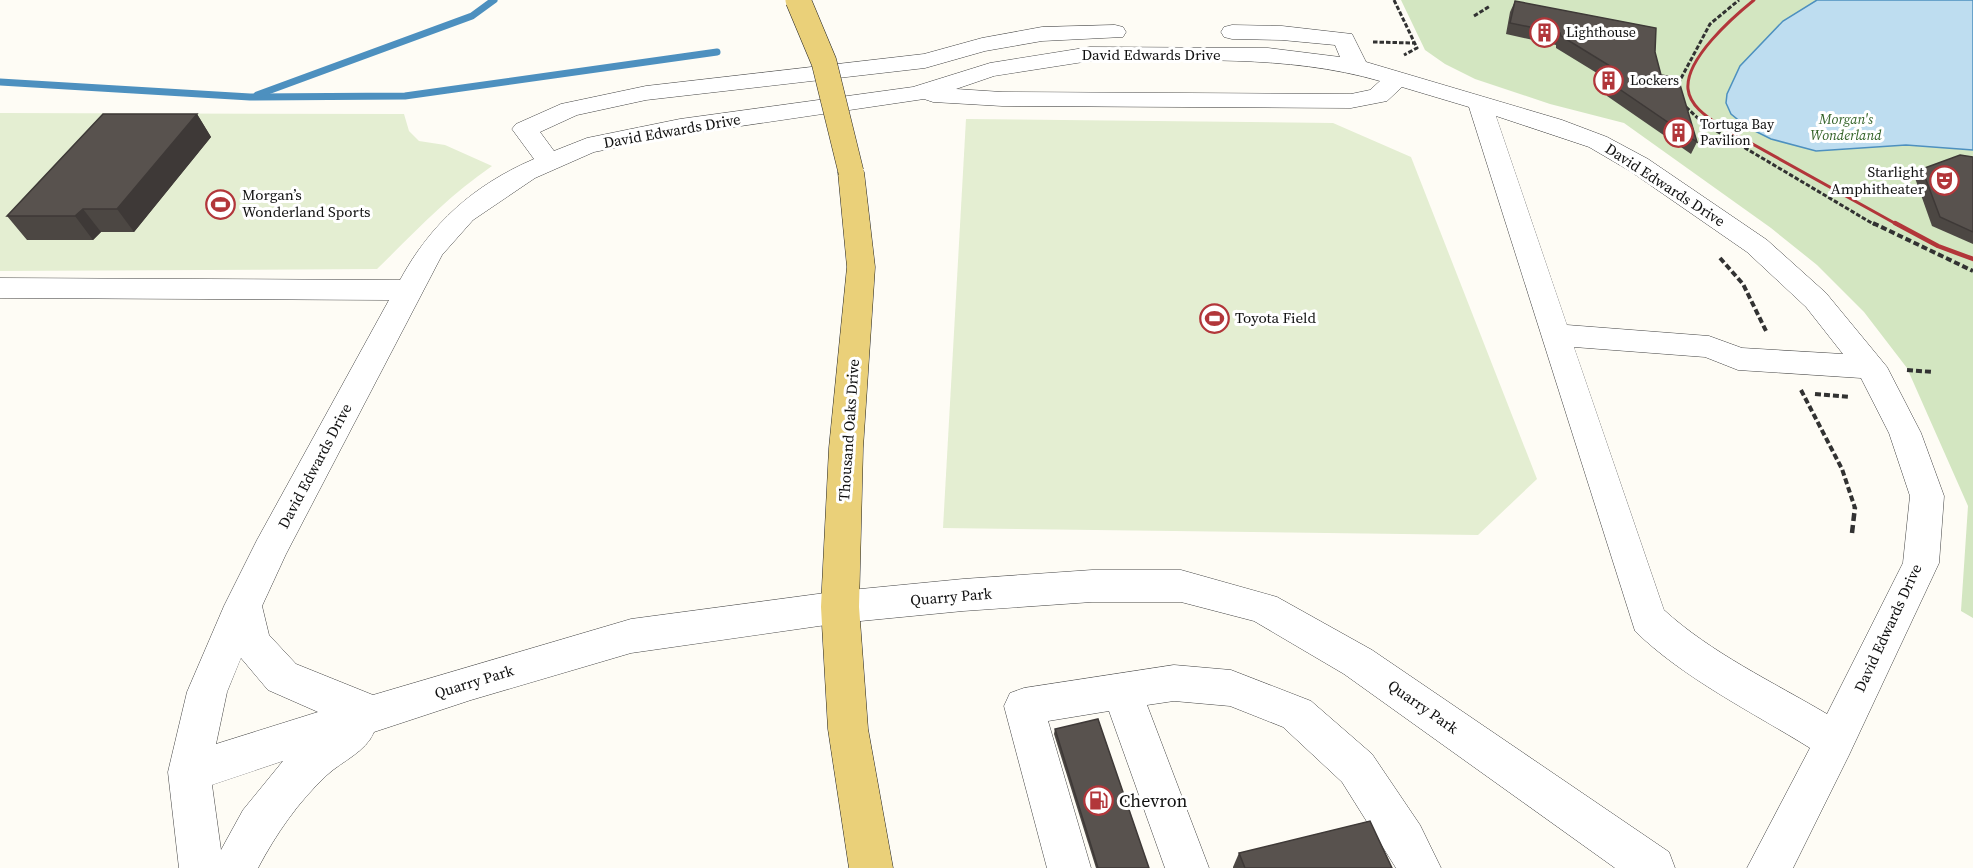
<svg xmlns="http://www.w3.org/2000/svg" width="1973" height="868" viewBox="0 0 1973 868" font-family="'Source Serif 4',serif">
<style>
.green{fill:#d3e6c1}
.pitch{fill:#e4eed2}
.water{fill:#beddf0;stroke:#4d90bf;stroke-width:1.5}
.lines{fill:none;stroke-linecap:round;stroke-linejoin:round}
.stream{stroke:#4d90bf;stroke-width:7}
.minor-casing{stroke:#434343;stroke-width:1}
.major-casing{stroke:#212121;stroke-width:1}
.path-far2{stroke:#323232;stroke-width:3;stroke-dasharray:4.5 2;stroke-linecap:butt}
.path-far1{stroke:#323232;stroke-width:4;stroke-dasharray:6 3;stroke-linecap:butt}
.path{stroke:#323232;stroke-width:4.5;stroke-dasharray:8 4;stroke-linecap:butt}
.minor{fill:#fff;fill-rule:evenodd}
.major{fill:#ead079;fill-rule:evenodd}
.rail-far1{stroke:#b2363a;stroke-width:3}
.rail{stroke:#b2363a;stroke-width:4.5}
.major-bridge-casing{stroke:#212121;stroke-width:26;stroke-linecap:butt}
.major-bridge{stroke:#ead079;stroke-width:25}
.wall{fill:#4c4743}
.shaded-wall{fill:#3e3937}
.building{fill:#58524e;stroke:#3e3937;stroke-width:1.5}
.labels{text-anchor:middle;stroke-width:6;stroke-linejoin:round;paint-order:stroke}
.far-poi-label{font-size:14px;fill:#101010;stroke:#fff;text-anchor:start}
.far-park-label{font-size:14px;font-style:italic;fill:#326227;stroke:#fff}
.street-label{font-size:15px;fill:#101010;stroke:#fff}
.poi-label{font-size:15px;fill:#101010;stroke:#fff;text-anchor:start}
.near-poi-label{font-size:18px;fill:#101010;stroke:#fff;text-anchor:start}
</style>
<rect width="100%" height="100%" fill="#fefcf5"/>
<polygon class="green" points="1401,0 1973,0 1973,618 1961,611 1968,506 1907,368 1864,312 1817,265 1771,228 1624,123 1550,104 1475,79 1445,64 1425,50"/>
<g class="pitch">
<path d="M0 113 404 114 409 131 419 141 445 145 492 166C447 197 416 231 377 269L0 271Z"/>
<polygon points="966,119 1333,123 1411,157 1537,479 1478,535 943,528"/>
</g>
<polygon class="water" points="1817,0 1973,0 1973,150 1906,145 1816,151 1771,139 1747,127 1731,114 1726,103 1727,94 1740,66 1783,21"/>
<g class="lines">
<g class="stream">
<polyline points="0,82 250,97 405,96 717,52"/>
<polyline points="257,95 472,16 494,0"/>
</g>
<defs>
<g id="minor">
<path d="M1115 25 1123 27 1126 32 1123 37 1042 41 985 51 925 68 646 100 577 115 540 132 554 151 587 138 680 119 913 87 990 63 1090 47 1268 48 1340 57 1335 45 1282 40 1232 39 1224 37 1221 32 1224 27 1232 25 1282 26 1352 34 1366 62 1562 120 1607 137 1648 159 1767 240 1826 293 1887 367 1921 433 1944 496 1939 563 1849 755 1793 868H1747L1810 748C1752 712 1683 678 1635 631L1469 107 1402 87 1387 101 1351 108 1002 106 933 102 924 99 680 135 594 152 535 178 473 220 442 255 286 554 262 606 269 635 296 664 373 695 631 619 840 591 963 579 1092 570H1181L1277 597 1372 650 1669 852 1675 868H1615L1344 674 1254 621 1181 602H1092L963 611 840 623 631 653 471 700 374 732C366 752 342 761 327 775 298 802 276 834 258 868H179L168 772 187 692 224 606 257 540 389 300 0 298V278L400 280C431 223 474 185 534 159L512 129 516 124 561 104 646 86 924 54 982 38 1042 27ZM1090 61C1187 61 1286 54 1380 81L1370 90 1351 94 1002 92 956 89 994 76ZM1496 116 1589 147 1630 171 1747 252 1806 307 1843 354 1742 348 1709 336 1567 325ZM1574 347 1705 357 1738 370 1861 378 1889 433 1910 496 1903 563 1827 714C1773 682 1711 653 1664 610ZM241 658 268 690 318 712 216 744 227 692ZM283 761 243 810 221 850 212 785Z"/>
<polygon points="1174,665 1231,670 1311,701 1372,754 1420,825 1441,868 1396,868 1342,782 1283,727 1230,706 1174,701 1147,705 1209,868 1165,868 1109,711 1048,721 1091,868 1047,868 1004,706 1010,693 1024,688"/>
</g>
<polygon id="major" points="851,164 860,166 864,172 875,267 863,448 859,607 868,729 893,868 849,868 828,729 821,607 829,448 847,267 838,172 842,166"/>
</defs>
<use href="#minor" class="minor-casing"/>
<use href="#major" class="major-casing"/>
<g class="path-far2">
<polyline points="1394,0 1417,48 1404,55"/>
<polyline points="1474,16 1490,6"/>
<polyline points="1373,42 1414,43"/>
<polyline points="1678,84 1710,24 1739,0"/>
<polyline points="1686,107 1703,123 1875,225"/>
</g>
<g class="path-far1">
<polyline points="1873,223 1973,271"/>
<polyline points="1720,258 1743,284 1767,333"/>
<polyline points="1907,370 1933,372"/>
<polyline points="1801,390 1842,469 1855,508"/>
<polyline points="1815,394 1850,397"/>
</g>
<polyline class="path" points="1852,533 1855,507"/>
<use href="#minor" class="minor"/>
<use href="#major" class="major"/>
<path class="rail-far1" d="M1754 0C1733 17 1685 59 1688 89 1690 107 1709 118 1722 127L1898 225"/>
<polyline class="rail" points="1895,223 1938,246 1973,259"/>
<defs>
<polyline id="major-bridge" points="798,0 824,62 851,172"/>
</defs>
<use href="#major-bridge" class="major-bridge-casing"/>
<use href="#major-bridge" class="major-bridge"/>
</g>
<g class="wall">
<polygon points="1515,1 1655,52 1661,75 1697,142 1691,154 1607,96 1605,78 1556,48 1556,45 1506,34 1510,12"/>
<polygon points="197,114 211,137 134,232 101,232 93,240 27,240 7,216"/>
<polygon points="1973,157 1973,244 1932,226 1915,178 1922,169"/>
<polygon points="1055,729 1149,868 1096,868 1054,734"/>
<polygon points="1239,853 1392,868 1233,868 1233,867"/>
</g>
<g class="shaded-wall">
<polygon points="197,114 211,137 134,232 117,209"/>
<polygon points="83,209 101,232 93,240 75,216"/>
</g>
<g class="building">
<polygon points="1515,1 1656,28 1655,52 1661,75 1678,78 1697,142 1612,84 1610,66 1561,36 1560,33 1510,23"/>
<polygon points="103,114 197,114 117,209 83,209 75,216 7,216"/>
<polygon points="1960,155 1973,157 1973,232 1940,217 1922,169"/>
<polygon points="1098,719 1149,868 1098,868 1055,729"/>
<polygon points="1370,821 1392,868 1245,868 1239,853"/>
</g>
<defs>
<symbol id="building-ring" viewBox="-11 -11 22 22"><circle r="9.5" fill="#fff" stroke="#b2363a" stroke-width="1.5"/><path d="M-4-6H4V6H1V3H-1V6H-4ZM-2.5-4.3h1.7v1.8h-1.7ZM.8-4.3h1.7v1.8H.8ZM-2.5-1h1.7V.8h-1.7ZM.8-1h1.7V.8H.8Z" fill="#b2363a"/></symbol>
<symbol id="theatre-ring" viewBox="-11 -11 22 22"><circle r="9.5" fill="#fff" stroke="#b2363a" stroke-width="1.5"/><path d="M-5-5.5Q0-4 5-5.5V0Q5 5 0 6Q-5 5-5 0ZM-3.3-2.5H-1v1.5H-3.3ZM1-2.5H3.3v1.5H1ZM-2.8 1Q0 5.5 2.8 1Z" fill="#b2363a"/></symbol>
<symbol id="stadium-ring" viewBox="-11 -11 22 22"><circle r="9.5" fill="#fff" stroke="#b2363a" stroke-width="1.5"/><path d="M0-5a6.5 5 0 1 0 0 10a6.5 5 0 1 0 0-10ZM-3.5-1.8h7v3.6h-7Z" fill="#b2363a"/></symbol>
<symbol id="fuel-ring" viewBox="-11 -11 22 22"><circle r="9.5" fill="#fff" stroke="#b2363a" stroke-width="1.5"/><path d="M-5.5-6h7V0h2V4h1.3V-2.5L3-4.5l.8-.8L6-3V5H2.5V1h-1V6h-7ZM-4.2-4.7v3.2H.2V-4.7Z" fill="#b2363a"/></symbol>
</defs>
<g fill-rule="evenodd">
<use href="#building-ring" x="1528" y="16" width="33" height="33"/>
<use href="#building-ring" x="1592" y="64" width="33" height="33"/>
<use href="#building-ring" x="1662" y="116" width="33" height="33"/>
<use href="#theatre-ring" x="1928" y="164" width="33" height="33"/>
<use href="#stadium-ring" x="204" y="188" width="33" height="33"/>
<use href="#stadium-ring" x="1198" y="302" width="33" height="33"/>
<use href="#fuel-ring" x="1082" y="784" width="33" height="33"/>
</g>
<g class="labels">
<g class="far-poi-label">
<text x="1566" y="37">Lighthouse</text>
<text x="1630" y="85">Lockers</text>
<text x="1700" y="129">Tortuga Bay<tspan x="1700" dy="16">Pavilion</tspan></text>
</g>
<g class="far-park-label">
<text x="1846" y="124">Morgan's<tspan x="1846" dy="16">Wonderland</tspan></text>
</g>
<g class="street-label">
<text x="1151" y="60">David Edwards Drive</text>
<text transform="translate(672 131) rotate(-10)" y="5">David Edwards Drive</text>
<text transform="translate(1665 185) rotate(33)" y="5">David Edwards Drive</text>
<text transform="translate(849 430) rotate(-86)" y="5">Thousand Oaks Drive</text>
<text transform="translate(315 466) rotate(-62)" y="5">David Edwards Drive</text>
<text transform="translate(951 597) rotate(-5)" y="5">Quarry Park</text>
<text transform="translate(1888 628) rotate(-65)" y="5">David Edwards Drive</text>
<text transform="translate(474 682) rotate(-17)" y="5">Quarry Park</text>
<text transform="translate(1423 707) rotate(35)" y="5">Quarry Park</text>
</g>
<g class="poi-label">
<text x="1924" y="177" text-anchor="end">Starlight<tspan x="1924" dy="17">Amphitheater</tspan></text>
<text x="242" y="200">Morgan’s<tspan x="242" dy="17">Wonderland Sports</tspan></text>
<text x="1235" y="323">Toyota Field</text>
</g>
<g class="near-poi-label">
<text x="1119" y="807">Chevron</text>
</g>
</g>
</svg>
